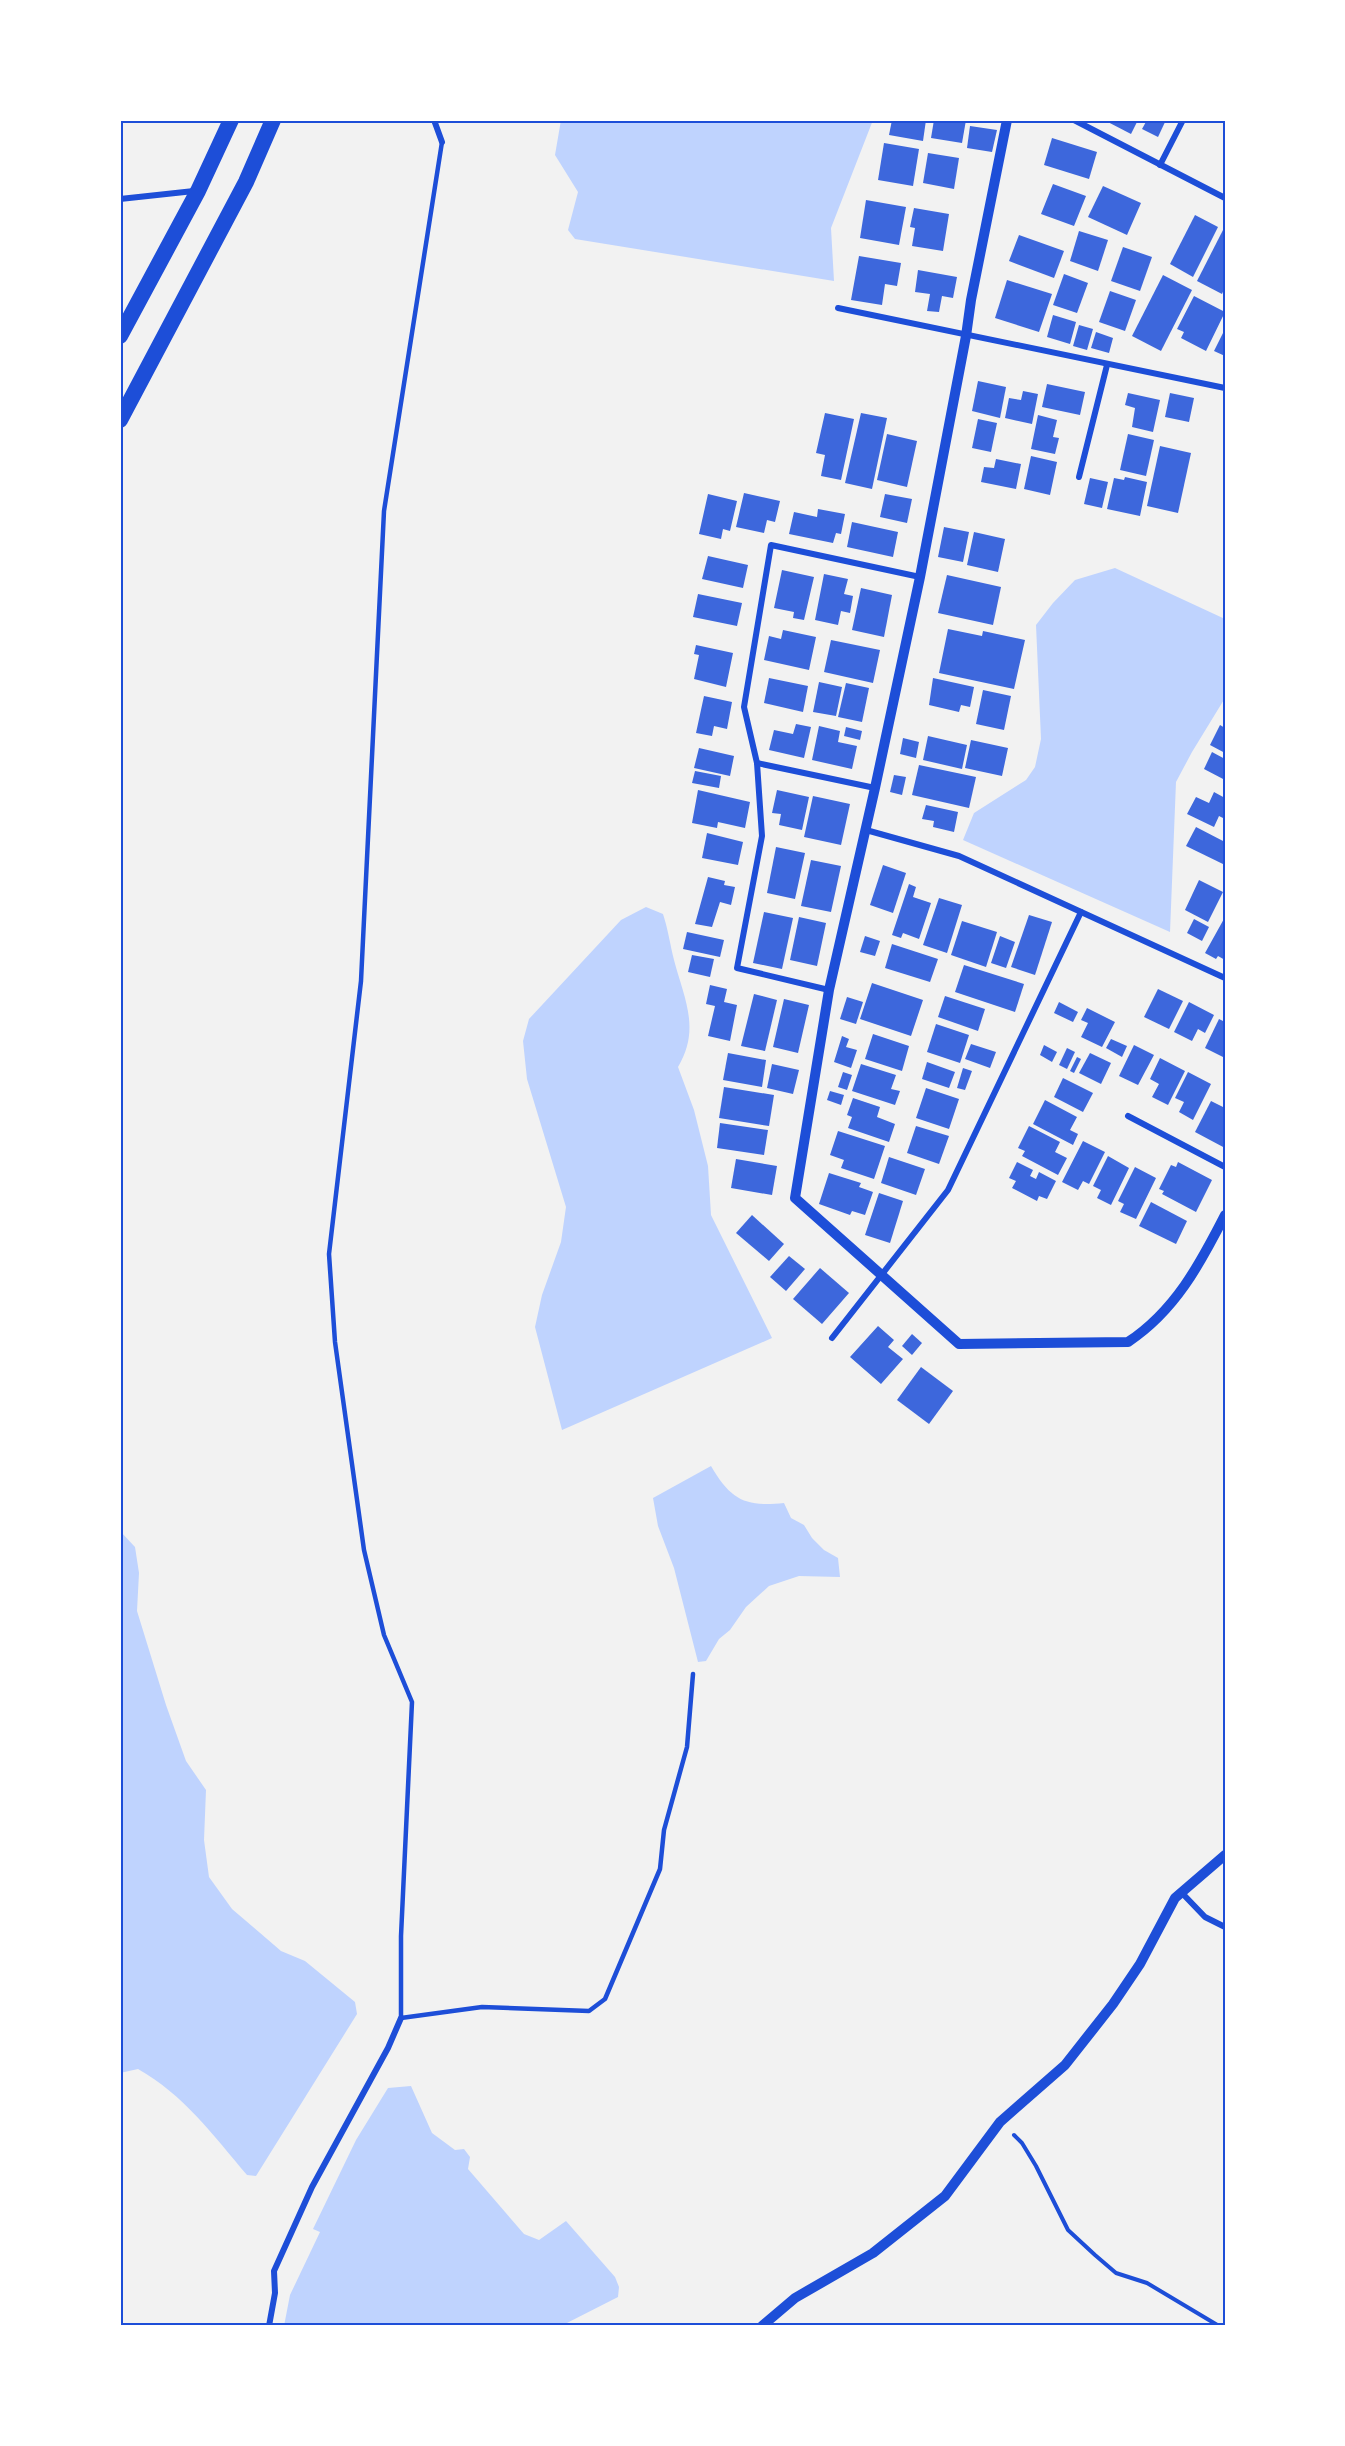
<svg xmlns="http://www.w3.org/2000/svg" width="1345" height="2446" viewBox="0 0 1345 2446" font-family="'Libre Baskerville',serif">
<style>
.water{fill:#bfd3fe}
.building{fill:#3d67dc}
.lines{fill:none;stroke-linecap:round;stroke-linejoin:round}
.path{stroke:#1d4ed8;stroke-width:4}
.service{stroke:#1d4ed8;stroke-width:4.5}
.minor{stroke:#1d4ed8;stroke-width:6}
.tertiary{stroke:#1d4ed8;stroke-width:10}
.trunk{stroke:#1d4ed8;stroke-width:16}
.neatline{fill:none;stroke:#1d4ed8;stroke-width:2}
</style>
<rect width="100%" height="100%" fill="#f2f2f2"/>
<g class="water">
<polygon points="561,120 873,120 831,228 834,281 575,239 568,230 578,192 555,155"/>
<polygon points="1115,568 1225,619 1225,698 1192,752 1176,782 1170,932 963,840 974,813 1026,780 1035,767 1041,739 1036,625 1053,603 1075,580"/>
<path d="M646 907 663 914C668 929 670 944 674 960 684 998 701 1029 678 1067L694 1110 708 1166 711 1215 772 1338 562 1430 535 1327 542 1295 561 1242 566 1207 527 1079 523 1041 529 1019 621 920Z"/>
<path d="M711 1466C731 1500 745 1507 784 1503L791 1518 804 1525 812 1538 824 1550 838 1558 840 1577 799 1576 769 1586 746 1607 730 1630 719 1639 706 1661 698 1662 674 1568 658 1526 653 1498Z"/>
<path d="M120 1531 135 1547 139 1573 137 1611 166 1705 186 1761 206 1790 204 1840 209 1877 232 1909 281 1951 305 1961 355 2002 357 2014 256 2176 247 2175C214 2136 183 2094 138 2069L120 2073Z"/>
<polygon points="411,2086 432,2133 455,2150 464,2149 470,2157 468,2169 524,2234 539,2240 566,2221 615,2277 619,2287 618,2297 561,2326 284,2326 290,2295 320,2232 313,2229 356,2140 388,2088"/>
</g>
<g class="building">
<polygon points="892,120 926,120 923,141 889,135"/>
<polygon points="934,120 966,120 962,143 931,138"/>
<polygon points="1104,120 1138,120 1131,134"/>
<polygon points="1147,120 1166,120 1158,137 1142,129"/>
<polygon points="970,126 997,130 992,152 967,148"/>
<polygon points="1052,138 1097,152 1089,179 1044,165"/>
<polygon points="884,143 919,149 913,186 878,180"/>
<polygon points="928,153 959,158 954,189 923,183"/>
<polygon points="1053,184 1086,196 1074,226 1041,214"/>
<polygon points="1103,186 1141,203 1127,235 1088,217"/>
<polygon points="866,200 906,207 899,245 860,238"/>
<polygon points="914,208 949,214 943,251 912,246 915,228 910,227"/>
<polygon points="1195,215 1218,227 1193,277 1170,264"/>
<polygon points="1223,230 1225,231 1225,287 1222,294 1197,281"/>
<polygon points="1079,231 1108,240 1098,271 1070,261"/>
<polygon points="1019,235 1064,251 1054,278 1009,261"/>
<polygon points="1123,247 1152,257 1140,291 1111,281"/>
<polygon points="859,256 901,263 897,286 885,284 882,305 851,300"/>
<polygon points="918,270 957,277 953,298 942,296 939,312 927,311 930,294 915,292"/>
<polygon points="1064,274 1088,283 1077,313 1053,305"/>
<polygon points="1163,275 1192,290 1161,351 1132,336"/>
<polygon points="1007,280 1052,294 1039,332 995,318"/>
<polygon points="1110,291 1136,300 1125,331 1099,322"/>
<polygon points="1194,296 1225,312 1206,351 1181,338 1184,332 1177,329"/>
<polygon points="1053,315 1076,322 1070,344 1047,337"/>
<polygon points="1079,325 1093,329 1087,350 1073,346"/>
<polygon points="1225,329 1225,356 1214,351"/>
<polygon points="1096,332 1113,338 1109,353 1091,348"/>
<polygon points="978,381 1006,387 1000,418 972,411"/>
<polygon points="1047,384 1085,392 1080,415 1042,407"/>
<polygon points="1023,391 1038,394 1032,424 1005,418 1009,398 1021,400"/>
<polygon points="1128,393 1160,400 1153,432 1132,427 1135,408 1125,405"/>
<polygon points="1170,393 1194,398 1189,422 1165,417"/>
<polygon points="825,413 854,419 841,480 821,476 825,455 816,453"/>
<polygon points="861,413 887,418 872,489 845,483"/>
<polygon points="1038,415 1057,420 1053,437 1059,438 1055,454 1031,449"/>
<polygon points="978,419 997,423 991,452 972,448"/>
<polygon points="887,434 917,441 907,487 877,480"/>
<polygon points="1128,434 1154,440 1146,476 1120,470"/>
<polygon points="1160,446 1191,453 1178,513 1147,506"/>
<polygon points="1031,456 1057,462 1050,495 1024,489"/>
<polygon points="996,459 1021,464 1016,489 981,482 984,467 994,468"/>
<polygon points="1125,477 1147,482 1140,516 1107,509 1114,478 1124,480"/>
<polygon points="1090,478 1108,482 1102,508 1084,504"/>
<polygon points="744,493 780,501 775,522 767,520 764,533 736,527"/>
<polygon points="708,494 737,501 730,531 723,529 721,539 699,534"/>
<polygon points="885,494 912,499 907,523 880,517"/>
<polygon points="818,509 845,514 841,534 836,533 833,543 789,534 794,512 817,517"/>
<polygon points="852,522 898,532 893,557 847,547"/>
<polygon points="944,527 969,532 963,562 938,557"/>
<polygon points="974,532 1005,539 998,572 967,565"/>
<polygon points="708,556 748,565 743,588 702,579"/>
<polygon points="782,570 814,577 804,620 793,618 794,612 774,608"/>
<polygon points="824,574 848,579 844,594 853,596 850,613 841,611 838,625 815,620"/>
<polygon points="947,575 1001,587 993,625 938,613"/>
<polygon points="861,588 892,595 884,637 852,630"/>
<polygon points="698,594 742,603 737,626 693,617"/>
<polygon points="948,629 982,636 983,631 1025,640 1014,689 939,673"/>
<polygon points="783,630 816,637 809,670 764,660 769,636 781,639"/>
<polygon points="831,640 880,650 873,683 824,672"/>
<polygon points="696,645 733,653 726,687 694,679 699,655 694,654"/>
<polygon points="769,678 808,686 803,712 764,703"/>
<polygon points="933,678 974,687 970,707 961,705 959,712 929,705"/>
<polygon points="819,682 842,687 836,716 813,712"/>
<polygon points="846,683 869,688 862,722 838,717"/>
<polygon points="983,690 1011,696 1004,730 976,724"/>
<polygon points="704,696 732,702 727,729 714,726 712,736 696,733"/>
<polygon points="796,724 811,727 804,758 769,750 774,730 793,734"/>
<polygon points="1220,725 1225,728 1225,753 1210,745"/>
<polygon points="819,726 840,731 838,742 857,746 852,769 812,760"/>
<polygon points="846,727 862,731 860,740 844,736"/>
<polygon points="928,736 967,745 962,769 923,760"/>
<polygon points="903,738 919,742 916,758 900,754"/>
<polygon points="971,740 1008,748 1002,776 965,768"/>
<polygon points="699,748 734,756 730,776 694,768"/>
<polygon points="1212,752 1225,759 1225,780 1204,769"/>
<polygon points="919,765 976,777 969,808 912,795"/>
<polygon points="695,771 721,776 719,788 692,783"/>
<polygon points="894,775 906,777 902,795 890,792"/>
<polygon points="698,790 750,802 745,828 718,822 717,828 692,823"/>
<polygon points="777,790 809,797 802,830 779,825 781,814 772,813"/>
<polygon points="1214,792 1225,798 1225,819 1219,816 1214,827 1187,814 1196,797 1209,803"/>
<polygon points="813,796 850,804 841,845 804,837"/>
<polygon points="926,805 958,812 954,832 933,827 934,821 922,819"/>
<polygon points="1196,827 1225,842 1225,865 1186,846"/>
<polygon points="707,833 743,842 738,865 702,858"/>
<polygon points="776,847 805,853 795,899 767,893"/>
<polygon points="811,860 841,866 831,912 801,906"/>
<polygon points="883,865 906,873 893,913 870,905"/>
<polygon points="708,877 725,881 724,885 735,887 731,905 720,902 712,927 695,924"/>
<polygon points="1199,880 1223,892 1208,922 1185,910"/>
<polygon points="909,884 916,887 913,897 931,903 919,939 903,933 901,938 892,935"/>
<polygon points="939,898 962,905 947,953 923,945"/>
<polygon points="764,912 793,918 782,969 753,963"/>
<polygon points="1029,915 1052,922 1035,975 1011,967"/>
<polygon points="799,917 826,923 817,966 790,960"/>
<polygon points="1225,917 1225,960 1218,956 1216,959 1205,953"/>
<polygon points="1194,919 1209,927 1202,941 1187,933"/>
<polygon points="962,921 997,932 986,967 951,955"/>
<polygon points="687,932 724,940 720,957 683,949"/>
<polygon points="865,936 880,941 875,956 860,952"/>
<polygon points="1000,936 1015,942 1006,968 991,963"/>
<polygon points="892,944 938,959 930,982 885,968"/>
<polygon points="692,955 714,959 710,977 688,972"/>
<polygon points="964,965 1024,984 1015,1012 955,992"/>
<polygon points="872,983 923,1000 911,1036 860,1019"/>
<polygon points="710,985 727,989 724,1002 737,1005 730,1041 708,1036 715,1006 706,1004"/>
<polygon points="1158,989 1183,1001 1169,1029 1144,1017"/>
<polygon points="754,994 777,1000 765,1051 741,1046"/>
<polygon points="945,996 985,1009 978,1031 938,1017"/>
<polygon points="847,997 863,1002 856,1024 840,1019"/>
<polygon points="784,999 809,1005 798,1053 773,1047"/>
<polygon points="1059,1002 1078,1012 1073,1022 1054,1013"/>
<polygon points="1189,1002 1214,1015 1205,1033 1198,1029 1192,1041 1174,1032"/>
<polygon points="1087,1008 1115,1022 1102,1047 1081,1037 1088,1023 1081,1020"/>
<polygon points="1219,1019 1225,1022 1225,1058 1205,1048"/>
<polygon points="936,1024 969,1035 960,1063 927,1052"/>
<polygon points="873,1034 909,1046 902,1071 865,1059"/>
<polygon points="842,1036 849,1039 846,1047 857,1050 851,1068 834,1062"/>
<polygon points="1111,1039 1127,1046 1122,1057 1106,1048"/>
<polygon points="971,1044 996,1052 990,1068 965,1059"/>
<polygon points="1044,1045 1057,1052 1052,1062 1040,1055"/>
<polygon points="1134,1045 1154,1055 1138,1085 1119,1076"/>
<polygon points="1067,1048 1075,1052 1067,1069 1059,1065"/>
<polygon points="728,1053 766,1060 762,1087 723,1080"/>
<polygon points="1090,1053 1111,1063 1101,1084 1079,1073"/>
<polygon points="1077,1057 1081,1059 1074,1073 1070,1071"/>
<polygon points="1160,1058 1185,1071 1168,1105 1152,1097 1159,1084 1150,1079"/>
<polygon points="927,1062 955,1072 949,1088 922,1079"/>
<polygon points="772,1064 799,1070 793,1094 767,1088"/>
<polygon points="861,1064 896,1075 891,1089 900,1091 895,1105 852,1091"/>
<polygon points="963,1068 972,1071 965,1090 957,1088"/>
<polygon points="843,1072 852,1075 847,1090 838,1087"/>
<polygon points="1188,1072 1211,1084 1193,1120 1179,1112 1184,1102 1175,1098"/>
<polygon points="1063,1078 1093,1093 1083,1112 1054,1097"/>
<polygon points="724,1087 774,1095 769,1126 719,1118"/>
<polygon points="926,1088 959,1099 949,1129 916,1118"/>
<polygon points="830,1091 844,1095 841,1105 827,1100"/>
<polygon points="853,1098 880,1107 877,1117 895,1124 889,1142 848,1128 852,1117 847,1115"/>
<polygon points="1045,1100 1077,1117 1070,1130 1078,1134 1073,1145 1033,1124"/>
<polygon points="1211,1101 1225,1108 1225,1148 1195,1132"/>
<polygon points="720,1123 768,1130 764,1155 717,1148"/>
<polygon points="916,1126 949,1136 939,1164 907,1153"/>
<polygon points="1029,1126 1060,1142 1055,1152 1067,1158 1058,1175 1022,1156 1025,1151 1018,1148"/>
<polygon points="838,1131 885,1146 874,1179 841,1168 844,1160 830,1155"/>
<polygon points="1083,1141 1105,1152 1089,1184 1083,1181 1078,1190 1062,1182"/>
<polygon points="1108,1156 1129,1168 1111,1205 1097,1198 1101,1190 1093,1186"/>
<polygon points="889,1157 925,1169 916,1195 881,1183"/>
<polygon points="736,1159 777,1166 772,1195 731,1188"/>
<polygon points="1017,1162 1033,1170 1030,1176 1036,1179 1039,1172 1056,1181 1047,1199 1039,1196 1037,1201 1012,1188 1016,1181 1009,1178"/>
<polygon points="1178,1162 1212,1180 1196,1212 1162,1194 1164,1191 1159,1189 1171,1165 1176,1167"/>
<polygon points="1135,1167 1156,1178 1136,1219 1120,1212 1124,1204 1118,1201"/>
<polygon points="829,1173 861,1183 859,1187 873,1192 865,1215 852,1211 850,1215 819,1204"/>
<polygon points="879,1193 903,1201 890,1243 865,1235"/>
<polygon points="1151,1202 1187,1221 1176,1244 1139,1226"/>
<polygon points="752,1215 784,1244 769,1261 736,1233"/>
<polygon points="789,1256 805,1269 786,1291 770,1277"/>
<polygon points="820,1268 849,1293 822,1324 793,1299"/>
<polygon points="878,1326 894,1340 888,1347 903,1359 881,1384 850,1357"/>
<polygon points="912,1334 922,1343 912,1355 902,1346"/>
<polygon points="921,1367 953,1391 929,1424 897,1400"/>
</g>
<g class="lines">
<polyline class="path" points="1014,2135 1022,2143 1036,2166 1068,2230 1095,2255 1116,2273 1147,2283 1219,2326"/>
<polyline class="service" points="442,142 384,511 361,981 329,1254 335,1342 364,1550 384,1635 412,1702 401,1936 401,2018 482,2007 589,2011 605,1999 660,1869 664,1830 687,1747 693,1674"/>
<g class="minor">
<polyline points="434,120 442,142"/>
<polyline points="1074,120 1225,198"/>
<polyline points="1160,165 1183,120"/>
<polyline points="120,199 194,191"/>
<polyline points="838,308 1225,388"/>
<polyline points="1079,477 1107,365"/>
<polyline points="757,763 875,788"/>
<polyline points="866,830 959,856 1225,978"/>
<polyline points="829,990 737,968 762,836 757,763 744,707 771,545 920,577"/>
<polyline points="1128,1116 1225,1167"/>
<polyline points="832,1338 948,1190 1081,912"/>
<polyline points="1181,1892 1205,1917 1225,1927"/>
<polyline points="269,2326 275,2293 274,2271 312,2187 388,2048 401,2018"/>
</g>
<g class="tertiary">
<path d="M1007 120 971 300 966 336 920 577 875 788 829 990 795 1198 959 1344 1128 1342C1175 1311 1200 1264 1225 1215"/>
<polyline points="762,2326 795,2298 873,2253 945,2196 1000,2122 1065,2065 1113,2004 1140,1964 1175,1898 1225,1855"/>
</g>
<g class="trunk">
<polyline points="120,336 198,191 231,120"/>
<polyline points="120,420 246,182 273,120"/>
</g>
</g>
<rect width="1345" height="2446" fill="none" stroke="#ffffff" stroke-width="243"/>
<rect x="122" y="122" width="1102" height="2202" class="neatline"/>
</svg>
